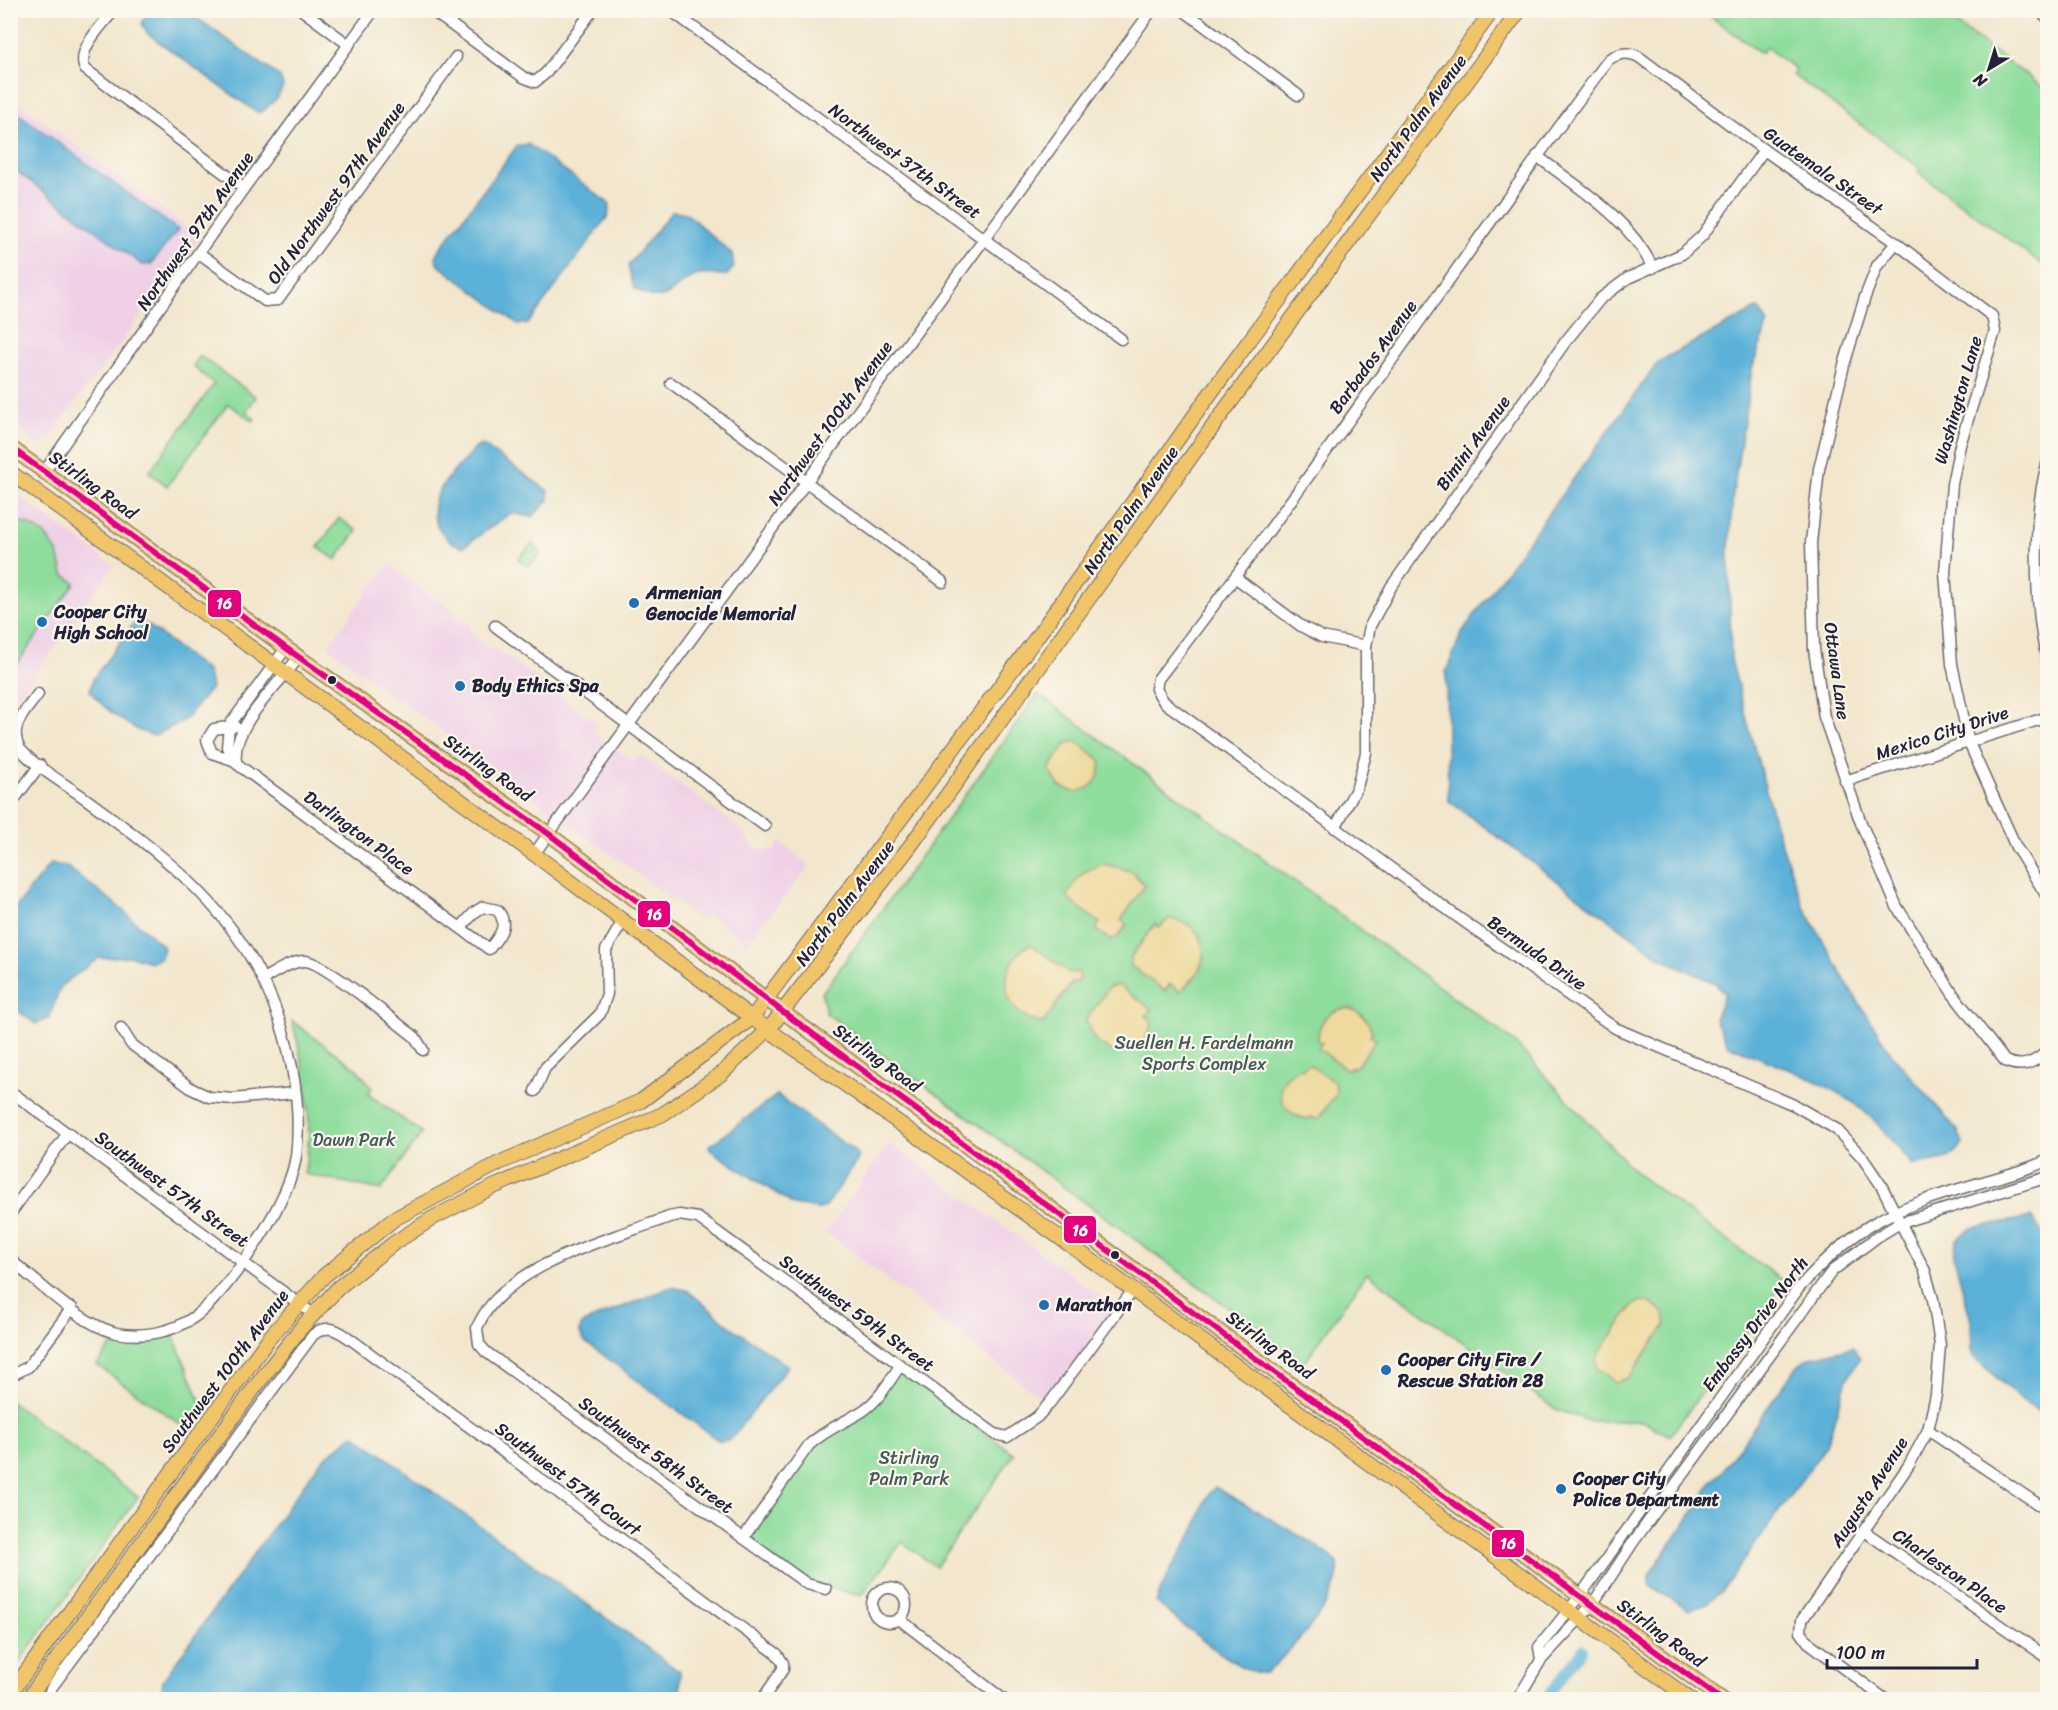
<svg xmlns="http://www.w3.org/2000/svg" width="2058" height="1710" viewBox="0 0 2058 1710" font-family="Sriracha,sans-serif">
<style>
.built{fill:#efd0e7}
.green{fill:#8edd9c;stroke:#58806c;stroke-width:1.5}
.sand{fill:#eeda9e;stroke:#887e6c;stroke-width:1.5}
.water{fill:#5cb1d8;stroke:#3f6a8a;stroke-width:1.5}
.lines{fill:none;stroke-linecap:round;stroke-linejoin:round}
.canal{stroke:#5cb1d8;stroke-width:10}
.minor-casing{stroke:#6b676e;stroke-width:13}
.major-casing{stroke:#6b676e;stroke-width:16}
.minor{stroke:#fff;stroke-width:10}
.major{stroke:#f0c469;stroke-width:14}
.bus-1-casing{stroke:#fbf7ec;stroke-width:10}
.bus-1{stroke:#e5007d;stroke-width:6}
.poi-dot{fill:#1f6fb2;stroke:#fbf7ec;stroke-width:2}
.bus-dot{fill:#22223b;stroke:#fbf7ec;stroke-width:2}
.labels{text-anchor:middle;stroke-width:4.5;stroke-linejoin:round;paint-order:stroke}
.street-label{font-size:18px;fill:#22223b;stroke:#fbf7ec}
.poi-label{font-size:18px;font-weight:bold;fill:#22223b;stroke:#fbf7ec;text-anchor:start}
.park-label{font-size:18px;fill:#425a58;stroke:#fbf7ec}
.line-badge{stroke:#fbf7ec;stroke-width:2}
.badge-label{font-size:16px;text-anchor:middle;font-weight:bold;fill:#fff}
</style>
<rect width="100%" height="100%" fill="#fbf7ec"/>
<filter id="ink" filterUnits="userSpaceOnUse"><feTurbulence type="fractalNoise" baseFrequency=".0167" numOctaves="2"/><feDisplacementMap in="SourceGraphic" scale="12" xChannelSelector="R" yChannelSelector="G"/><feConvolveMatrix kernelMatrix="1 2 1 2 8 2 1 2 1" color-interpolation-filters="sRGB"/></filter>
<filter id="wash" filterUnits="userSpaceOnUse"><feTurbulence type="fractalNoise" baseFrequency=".008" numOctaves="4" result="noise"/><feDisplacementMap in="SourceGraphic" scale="24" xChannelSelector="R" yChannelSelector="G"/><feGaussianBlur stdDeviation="1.35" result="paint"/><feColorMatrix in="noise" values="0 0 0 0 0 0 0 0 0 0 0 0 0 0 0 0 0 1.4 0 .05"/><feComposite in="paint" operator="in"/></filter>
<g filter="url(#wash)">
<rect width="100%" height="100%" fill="#f2e6cc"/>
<g class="built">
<polygon points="10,96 200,237 42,447 33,442 11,420"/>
<polygon points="11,491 114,566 11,707"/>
<polygon points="388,564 468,623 472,634 484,646 498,651 516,663 598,724 593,732 633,761 642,756 742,831 754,848 774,851 781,842 810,866 746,944 709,914 701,920 327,647"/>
<polygon points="889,1143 1119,1310 1049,1404 826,1232"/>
</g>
<g class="green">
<polygon points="1703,11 1938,11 2047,90 2047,268 1918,172 1920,168 1793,75 1796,70 1766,47 1761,53"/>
<polygon points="200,356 256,397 246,411 255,419 253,421 228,404 167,486 149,472 214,384 193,366"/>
<polygon points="339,518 357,531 336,560 318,547"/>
<polygon points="11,519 32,526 46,536 58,553 63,574 75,583 11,672"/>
<polygon points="532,544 541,553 528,567 518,559"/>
<polygon points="1038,694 1512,1040 1636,1173 1784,1282 1670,1436 1642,1421 1590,1421 1557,1410 1367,1273 1304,1363 826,1013 822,993"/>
<path d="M292 1021 357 1069 372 1088 368 1094 422 1133 381 1190 304 1174C315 1123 306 1070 292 1021Z"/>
<polygon points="173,1335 203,1407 187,1429 97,1365 116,1339 142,1342"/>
<polygon points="898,1369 1014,1454 936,1567 902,1542 862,1595 807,1584 743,1538 815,1439 865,1409"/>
<polygon points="11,1402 138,1497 11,1674"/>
</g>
<g class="sand">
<path d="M1076 741 1100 760C1103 779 1091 790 1074 792L1059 786 1049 769 1067 743Z"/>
<path d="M1105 864 1131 871 1145 885 1121 920 1127 925 1117 938 1109 939 1096 930 1100 923 1068 899C1071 880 1087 867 1105 864Z"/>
<path d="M1169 919C1214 924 1212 969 1180 991L1170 984 1165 991 1131 966V957L1155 924 1159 928Z"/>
<path d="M1030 944 1070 973 1077 972 1080 976 1079 981 1072 983 1043 1023C999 1017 995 966 1030 944Z"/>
<path d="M1118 985 1151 1009 1146 1016 1152 1020C1148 1057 1103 1063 1089 1029L1090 1025 1085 1021 1109 987Z"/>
<path d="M1346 1008C1360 1010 1368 1018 1372 1032L1370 1035 1376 1039 1356 1067 1346 1069 1318 1048 1322 1043 1318 1040C1318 1022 1328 1011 1346 1008Z"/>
<path d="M1309 1064 1335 1083 1336 1094 1317 1120 1312 1117 1307 1119C1287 1116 1270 1093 1288 1076 1294 1070 1304 1069 1309 1064Z"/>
<polygon points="1641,1301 1650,1303 1664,1313 1666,1325 1628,1378 1615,1382 1597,1368 1596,1358 1632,1306"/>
</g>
<g class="water">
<polygon points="147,10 187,11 280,77 283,86 277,98 262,112 256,112 148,34 142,24"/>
<polygon points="11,108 178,230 151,264 142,265 11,167"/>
<polygon points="528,144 610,204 608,216 528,324 518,324 437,264 436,254 517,146"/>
<path d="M672 211 686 213 732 254 734 267 727 275C717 275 702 273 693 277 666 290 669 309 634 288L628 266Z"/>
<path d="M1758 308 1768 323 1752 369 1733 493 1729 548 1731 660 1776 828 1803 905 1849 987 1891 1053 1958 1131 1963 1144 1949 1158 1913 1165C1895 1144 1877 1120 1855 1104 1817 1077 1770 1063 1728 1045L1715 1019 1725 993 1715 983 1661 958 1448 800 1446 672 1462 632 1659 361Z"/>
<path d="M483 445 548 491 549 500 532 517 511 513 463 547C452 544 448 540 441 531 417 500 457 469 477 447Z"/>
<path d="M134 623 147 624 208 672 211 688 186 719 155 736C133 732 104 709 90 691L93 679Z"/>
<polygon points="50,864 66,866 112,901 164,947 161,958 150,962 131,956 99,958 61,986 49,1018 36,1024 11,1006 11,913"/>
<polygon points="777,1095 858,1154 858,1159 826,1207 818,1209 794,1205 710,1150 709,1146"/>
<polygon points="2031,1217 2040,1229 2047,1247 2047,1416 2022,1401 1975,1358 1972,1351 1971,1321 1954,1257 1956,1240 1972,1228"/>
<polygon points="671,1287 687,1290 730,1326 788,1366 730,1440 719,1441 584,1341 579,1331 583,1323"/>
<polygon points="1853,1347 1860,1358 1847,1379 1826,1446 1721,1592 1707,1603 1689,1610 1649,1585 1650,1573 1699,1504 1711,1482 1721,1473 1798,1365 1806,1359"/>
<polygon points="354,1434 680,1672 680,1693 675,1699 161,1699 163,1680 320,1462"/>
<path d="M1215 1487 1314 1544 1338 1563C1342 1599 1292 1648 1267 1673 1244 1679 1175 1618 1156 1602 1165 1575 1181 1554 1195 1528 1202 1514 1202 1498 1215 1487Z"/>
</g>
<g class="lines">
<polyline class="canal" points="1545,1700 1583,1649"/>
</g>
</g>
<g filter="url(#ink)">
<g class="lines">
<defs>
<g id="minor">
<path d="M114 10C102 26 76 49 85 69L244 188"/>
<polyline points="302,10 349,45"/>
<polyline points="431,10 523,77 535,82 546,73 593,10"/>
<polyline points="670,10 1121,339"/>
<polyline points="1183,10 1298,95"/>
<polyline points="2038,10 2048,18"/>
<path d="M1537 156C1581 190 1628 217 1653 268"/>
<path d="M1896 243 1877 266 1865 297 1844 365 1819 469 1811 543 1814 649 1824 717 1861 823 1897 907 1953 994 2005 1061C2022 1069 2035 1063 2048 1050"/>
<polyline points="199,253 265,301 278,300 456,57"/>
<polyline points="671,383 943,582"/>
<path d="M2048 461C2032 514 2034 610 2048 664"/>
<polyline points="44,472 244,188 374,10"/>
<polyline points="1236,578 1301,626 1322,637 1366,646"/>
<polyline points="495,626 765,826"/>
<path d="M286 648 229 726 227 747 237 764 489 949C499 937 510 924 497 910L483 907 475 912 461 927"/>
<polyline points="233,760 212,753 207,740 214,729 235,726"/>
<path d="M236 761C231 727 279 684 299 657"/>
<polyline points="1845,781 2048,717"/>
<polyline points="10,805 40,765"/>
<polyline points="1335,828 1357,787 1366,753 1366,646 1370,626 1391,587 1566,341 1600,299 1628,278 1682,254 1702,236 1764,150"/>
<polyline points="534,854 1152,10"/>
<path d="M263 979C274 973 291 961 305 961 323 961 396 1023 415 1037L423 1050"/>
<polyline points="121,1028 131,1044 192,1089 209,1097 233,1099 294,1093"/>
<polyline points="10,1091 313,1314"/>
<polyline points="535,1091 545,1068 600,1014 607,994 606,950 623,921"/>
<polyline points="10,1214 68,1133"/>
<path d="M10 1260C39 1282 82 1326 117 1333 144 1338 175 1332 197 1315 232 1287 290 1200 296 1156 303 1098 288 1031 263 980 224 900 156 850 86 799 64 783 38 769 20 749 7 727 26 711 38 694"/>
<polyline points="10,1376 28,1367 72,1308"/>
<polyline points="1928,1430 2048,1511"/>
<polyline points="1864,1531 2048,1658"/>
<path d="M743 1538 809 1445C826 1429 846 1422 864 1410 880 1399 889 1381 900 1366"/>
<circle cx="889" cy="1605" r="17"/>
<path d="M826 1589 807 1584 486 1352 479 1344 477 1328C503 1264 610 1240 669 1217L679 1215 698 1218 995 1434 1007 1437 1037 1417 1049 1404 1133 1290"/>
<polyline points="899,1619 1004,1700"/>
<path d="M1541 1660 1539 1647 1580 1596 1798 1289C1855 1225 1889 1210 1969 1186 1994 1178 2024 1172 2048 1160"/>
<path d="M46 1700 52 1687 313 1335C328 1323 338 1330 353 1341L777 1654 783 1663V1669L762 1700"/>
<polyline points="1517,1700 1541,1660 1592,1605 1634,1541 1832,1271 1877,1237 1900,1223 2048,1177"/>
<path d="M1886 1700 1808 1642 1801 1632 1802 1620 1909 1465 1928 1430 1936 1395 1940 1345 1933 1299 1925 1271 1881 1185 1862 1157 1836 1129 1794 1105 1615 1028 1459 918 1164 702 1156 689 1158 679C1314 476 1457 264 1609 59 1619 53 1629 51 1639 57L1764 150 1896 243 1992 316 1995 331 1960 445 1952 484 1945 572 1952 664 1969 743 2016 847 2048 898"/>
</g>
<g id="major">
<polyline points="10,447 286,648 549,834 783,1012 1723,1700"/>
<polyline points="10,472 534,854 752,1018 1133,1290 1691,1700"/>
<polyline points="10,1694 270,1337 324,1276 394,1219 499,1163 641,1101 752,1018 1036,638 1210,394 1493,10"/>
<polyline points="27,1700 255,1387 300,1329 339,1287 394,1243 433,1218 491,1188 663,1114 721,1074 769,1029 911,845 1227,407 1520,10"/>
</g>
</defs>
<use href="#minor" class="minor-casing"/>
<use href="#major" class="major-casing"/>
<use href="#minor" class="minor"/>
<use href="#major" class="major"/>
<defs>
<polyline id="bus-1" points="10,447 286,648 549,834 783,1012 1722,1700"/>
</defs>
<use href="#bus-1" class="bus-1-casing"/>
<use href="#bus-1" class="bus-1"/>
</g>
</g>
<g class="poi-dot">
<circle cx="634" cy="603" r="6"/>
<circle cx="42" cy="622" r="6"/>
<circle cx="460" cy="686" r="6"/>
<circle cx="1044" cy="1305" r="6"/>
<circle cx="1386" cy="1370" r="6"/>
<circle cx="1561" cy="1489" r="6"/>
</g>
<g class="bus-dot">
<circle cx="332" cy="680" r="5"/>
<circle cx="1115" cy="1255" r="5"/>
</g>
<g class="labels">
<g class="street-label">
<text transform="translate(1418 118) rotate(-54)" y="6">North Palm Avenue</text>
<text transform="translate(905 161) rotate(36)" y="6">Northwest 37th Street</text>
<text transform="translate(1823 171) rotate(35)" y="6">Guatemala Street</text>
<text transform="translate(336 193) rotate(-54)" y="6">Old Northwest 97th Avenue</text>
<text transform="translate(195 231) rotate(-55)" y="6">Northwest 97th Avenue</text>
<text transform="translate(1373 357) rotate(-54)" y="6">Barbados Avenue</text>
<text transform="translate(1958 400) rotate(-74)" y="6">Washington Lane</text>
<text transform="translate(830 423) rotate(-54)" y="6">Northwest 100th Avenue</text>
<text transform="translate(1473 443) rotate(-54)" y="6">Bimini Avenue</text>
<text transform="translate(93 485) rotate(36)" y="6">Stirling Road</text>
<text transform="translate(1131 510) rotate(-55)" y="6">North Palm Avenue</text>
<text transform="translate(1837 671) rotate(82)" y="6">Ottawa Lane</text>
<text transform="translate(1942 733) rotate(-18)" y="6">Mexico City Drive</text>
<text transform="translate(488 768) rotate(35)" y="6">Stirling Road</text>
<text transform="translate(359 833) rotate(36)" y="6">Darlington Place</text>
<text transform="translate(845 903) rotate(-53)" y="6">North Palm Avenue</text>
<text transform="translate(1537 953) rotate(35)" y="6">Bermuda Drive</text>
<text transform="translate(877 1058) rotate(36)" y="6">Stirling Road</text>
<text transform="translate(172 1189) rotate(36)" y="6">Southwest 57th Street</text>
<text transform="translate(857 1313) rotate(36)" y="6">Southwest 59th Street</text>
<text transform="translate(1755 1324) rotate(-53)" y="6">Embassy Drive North</text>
<text transform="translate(1270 1345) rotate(36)" y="6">Stirling Road</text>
<text transform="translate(225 1371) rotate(-53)" y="6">Southwest 100th Avenue</text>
<text transform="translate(656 1455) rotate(36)" y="6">Southwest 58th Street</text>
<text transform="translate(568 1479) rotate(37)" y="6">Southwest 57th Court</text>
<text transform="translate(1869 1492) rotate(-57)" y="6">Augusta Avenue</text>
<text transform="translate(1950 1571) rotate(35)" y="6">Charleston Place</text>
<text transform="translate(1661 1633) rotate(36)" y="6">Stirling Road</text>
</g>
<g class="poi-label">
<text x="646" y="599">Armenian<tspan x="646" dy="21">Genocide Memorial</tspan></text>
<text x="54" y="618">Cooper City<tspan x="54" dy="21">High School</tspan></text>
<text x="472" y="692">Body Ethics Spa</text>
<text x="1056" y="1311">Marathon</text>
<text x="1398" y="1366">Cooper City Fire /<tspan x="1398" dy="21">Rescue Station 28</tspan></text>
<text x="1573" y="1485">Cooper City<tspan x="1573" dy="21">Police Department</tspan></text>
</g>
<g class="park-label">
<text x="1204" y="1049">Suellen H. Fardelmann<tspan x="1204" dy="21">Sports Complex</tspan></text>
<text x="354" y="1146">Dawn Park</text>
<text x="909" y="1464">Stirling<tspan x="909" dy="21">Palm Park</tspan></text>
</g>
</g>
<g class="line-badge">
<rect x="207" y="589" width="35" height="29" rx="6" fill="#e5007d"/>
<rect x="637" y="900" width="34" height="28" rx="6" fill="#e5007d"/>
<rect x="1063" y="1215" width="34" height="29" rx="6" fill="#e5007d"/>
<rect x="1491" y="1529" width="34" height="29" rx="6" fill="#e5007d"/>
</g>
<g class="badge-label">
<text x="224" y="609">16</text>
<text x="654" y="920">16</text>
<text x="1080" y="1236">16</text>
<text x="1508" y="1549">16</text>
</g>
<rect width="2058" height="1710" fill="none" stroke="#fbf7ec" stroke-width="36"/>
<g transform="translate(1989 69) rotate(218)" stroke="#fbf7ec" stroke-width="4.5" paint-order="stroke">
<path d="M0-4.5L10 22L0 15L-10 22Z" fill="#22223b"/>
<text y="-9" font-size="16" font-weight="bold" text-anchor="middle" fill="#22223b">N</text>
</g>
<path d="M1827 1659v9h150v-9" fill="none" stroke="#22223b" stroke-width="3"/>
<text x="1836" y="1659" font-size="18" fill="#22223b" stroke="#fbf7ec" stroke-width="4.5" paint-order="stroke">100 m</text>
</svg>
